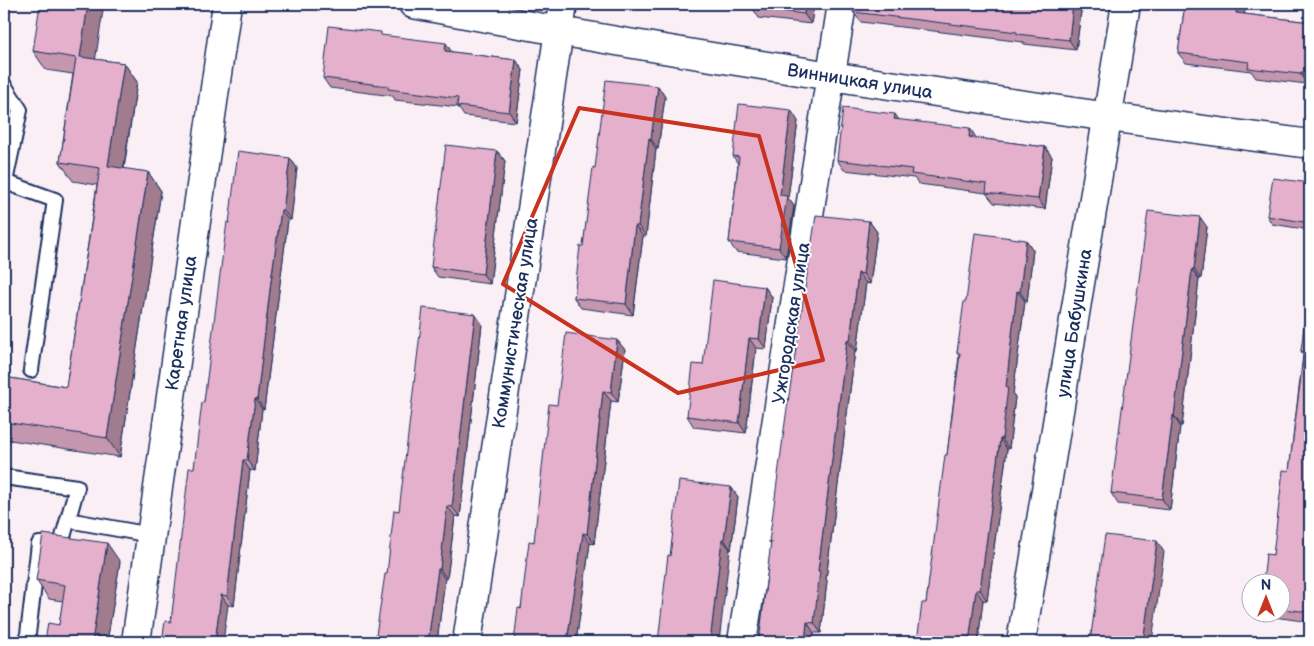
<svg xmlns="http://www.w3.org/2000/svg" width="1314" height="646" viewBox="0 0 1314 646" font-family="'Balsamiq Sans',sans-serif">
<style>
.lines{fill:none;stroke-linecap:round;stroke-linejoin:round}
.service-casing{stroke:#1b2f5e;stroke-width:18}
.minor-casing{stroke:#1b2f5e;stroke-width:31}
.tertiary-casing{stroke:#1b2f5e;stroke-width:31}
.service{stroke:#fff;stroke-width:14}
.minor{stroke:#fff;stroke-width:28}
.tertiary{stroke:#fff;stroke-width:28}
.wall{fill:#c497af;stroke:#1b2f5e}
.shaded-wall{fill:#a07b8e;stroke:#1b2f5e}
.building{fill:#e4b0cb;stroke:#1b2f5e}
.marked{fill:none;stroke:#c8321e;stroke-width:4;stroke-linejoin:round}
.labels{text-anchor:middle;stroke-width:4;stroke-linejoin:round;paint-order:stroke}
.street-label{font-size:18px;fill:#1b2f5e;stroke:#fff}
</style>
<rect width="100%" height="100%" fill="#faeff5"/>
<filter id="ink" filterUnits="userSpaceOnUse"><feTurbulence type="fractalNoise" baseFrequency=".02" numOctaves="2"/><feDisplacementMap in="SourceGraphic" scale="10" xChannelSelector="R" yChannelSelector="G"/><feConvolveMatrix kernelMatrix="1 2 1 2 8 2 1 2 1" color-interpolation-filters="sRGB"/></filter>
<g filter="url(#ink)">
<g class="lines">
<defs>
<g id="service">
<polyline points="4,85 20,110 5,182 55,200 31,370"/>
<polyline points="4,477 77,487 61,544 39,544 27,642"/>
<polyline points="68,520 151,535"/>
</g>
<g id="minor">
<path d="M413 4C710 61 1010 105 1310 144"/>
<polyline points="136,642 227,4"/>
<polyline points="467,642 563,4"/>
<polyline points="742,642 842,4"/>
</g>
<polyline id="tertiary" points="1021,642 1126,4"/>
</defs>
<use href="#service" class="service-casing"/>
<use href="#minor" class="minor-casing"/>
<use href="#tertiary" class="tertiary-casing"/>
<use href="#service" class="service"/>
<use href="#minor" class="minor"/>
<use href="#tertiary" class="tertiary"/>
</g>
<g class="wall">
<polygon points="753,4 814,4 811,24 759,18 752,7"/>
<polygon points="1082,4 1076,50 1024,44 1023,42 861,22 853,12"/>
<polygon points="1185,4 1246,4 1244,14 1310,22 1310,82 1308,82 1307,84 1256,78 1251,71 1186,63 1178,53"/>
<polygon points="384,36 452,52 516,60 523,70 516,122 464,116 458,107 395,100 393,96 330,88 323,78"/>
<polygon points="33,51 124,63 137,82 124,169 148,172 161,191 120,457 4,439 4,377 66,387 97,185 73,181 60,162 73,74 46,70"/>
<polygon points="658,86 665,97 658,149 656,149 646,236 643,236 633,315 581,308 574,298 583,246 595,168"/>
<polygon points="899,120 977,138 1045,147 1052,157 1045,209 994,203 986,193 919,184 914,178 844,170 837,160"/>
<polygon points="798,121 788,198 794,206 786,258 736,252 729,242 738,164 733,156"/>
<polygon points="497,151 505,161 490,284 438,277 431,267"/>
<polygon points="290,158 297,168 291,220 288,220 279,291 264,410 262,409 255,471 250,470 234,606 228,605 171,622 204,402 229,223"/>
<polygon points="1310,183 1310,230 1272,224 1267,216"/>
<polygon points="869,221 877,232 870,284 866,283 857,351 855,351 826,579 827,581 821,633 814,633 813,642 759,642 771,545 769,542"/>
<polygon points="1207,227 1201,279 1199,279 1182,426 1180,426 1170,510 1118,504 1111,493"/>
<polygon points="1026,240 1033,250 1027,302 1025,301 1013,394 1015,397 1009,449 1007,449 987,601 983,600 978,642 917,642 926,603 947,455 959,356 957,353 966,301"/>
<polygon points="765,287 772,297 766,349 756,348 746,433 694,427 687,416 703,365"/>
<polygon points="1310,300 1310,622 1267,616 1265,614 1282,614 1282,584 1273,555 1289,471 1303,355 1301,351"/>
<polygon points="475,314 482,324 460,517 455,516 447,579 445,579 437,642 375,642 399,511"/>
<polygon points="617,340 625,350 618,402 611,401 594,544 590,543 576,642 514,642 534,542 557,405"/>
<polygon points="731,487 738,497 731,550 670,556"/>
<polygon points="120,562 107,642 45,642 59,625 63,601 49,599 36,580"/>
</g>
<g class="shaded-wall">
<polygon points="88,4 104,4 93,75 80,57"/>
<polygon points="805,4 814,4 811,24 804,14"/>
<polygon points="1073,4 1082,4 1076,50 1069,40"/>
<polygon points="1237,4 1246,4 1243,23 1236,13"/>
<polygon points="446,43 453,54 445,51"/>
<polygon points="516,60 523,70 516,122 509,112"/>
<polygon points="124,63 137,82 121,184 108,166"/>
<polygon points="1301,72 1308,82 1307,84 1300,74"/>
<polygon points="658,86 665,97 658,149 651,139"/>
<polygon points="791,110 798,121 788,198 794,206 786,258 779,248 780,195"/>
<polygon points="895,114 902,124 894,119"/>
<polygon points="970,128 977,139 969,137"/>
<polygon points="649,138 656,149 646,236 638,226"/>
<polygon points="1045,147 1052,157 1045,209 1038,199"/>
<polygon points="497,151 505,161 490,284 483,274"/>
<polygon points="290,158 297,168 291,220 283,210"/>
<polygon points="148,172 161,191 120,457 107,438"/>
<polygon points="281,210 288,220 279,291 264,410 257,399 271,281"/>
<polygon points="1200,217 1207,227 1201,279 1194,269"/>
<polygon points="869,221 877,232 870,284 863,274"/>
<polygon points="635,226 643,236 633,315 626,304"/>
<polygon points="1026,240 1033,250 1027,302 1020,292"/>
<polygon points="1192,269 1199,279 1182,426 1174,416"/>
<polygon points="858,273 866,283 857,351 850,341"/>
<polygon points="765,287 772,297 766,349 759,339"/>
<polygon points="1017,291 1025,301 1013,394 1015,397 1009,449 1002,439 1006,387"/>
<polygon points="475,314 482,324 460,517 452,507"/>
<polygon points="749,338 756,348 746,433 739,423"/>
<polygon points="617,340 625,350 618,402 611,392"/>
<polygon points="847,340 855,351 826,579 827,581 821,633 814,623 818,571"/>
<polygon points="603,391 611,401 594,544 587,534"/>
<polygon points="255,399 262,409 255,471 247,460"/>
<polygon points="1173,415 1180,426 1170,510 1162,499"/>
<polygon points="1000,439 1007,449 987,601 980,590"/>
<polygon points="243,460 250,470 234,606 227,596"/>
<polygon points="731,487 738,497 731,550 724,539"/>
<polygon points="447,506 455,516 447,579 440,569"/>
<polygon points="583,533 590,543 576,642 567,642"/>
<polygon points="722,539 730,549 719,642 710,642"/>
<polygon points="1157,541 1164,552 1152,642 1143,642"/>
<polygon points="107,543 120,562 107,642 92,642"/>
<polygon points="438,569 445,579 437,642 428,642"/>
<polygon points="976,590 983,600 978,642 969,642"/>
<polygon points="221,595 228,605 223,642 215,642"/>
<polygon points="807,622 814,633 813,642 805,642"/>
</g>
<g class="building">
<polygon points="40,4 88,4 80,57 124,63 108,166 148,172 107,438 4,422 4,377 66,387 100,168 60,162 76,58 33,51"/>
<polygon points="753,4 805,4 804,14 752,7"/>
<polygon points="854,4 1073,4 1069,40 1017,34 1017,32 853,12"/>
<polygon points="1185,4 1237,4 1236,13 1310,22 1310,73 1301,72 1300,74 1248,68 1249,62 1178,53"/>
<polygon points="329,26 381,32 381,35 446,43 445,51 516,60 509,112 457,106 458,98 388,89 388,86 323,78"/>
<polygon points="606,80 658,86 651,139 649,138 638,226 635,226 626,304 574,298 580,246 583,246 593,167 595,168"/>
<polygon points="739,104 791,110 780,195 787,196 779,248 729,242 739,157 733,156"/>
<polygon points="843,108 895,114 894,119 970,128 969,137 1045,147 1038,199 986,193 987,184 911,174 912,169 837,160"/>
<polygon points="446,145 497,151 483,274 431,267"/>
<polygon points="238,151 290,158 283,210 281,210 271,281 257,399 255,399 247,460 243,460 227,596 221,595 215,642 162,642 165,621 171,622 189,468 194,468 202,402 204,402 219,282 227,222 229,223"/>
<polygon points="1273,178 1310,183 1310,223 1267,216"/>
<polygon points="1148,211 1200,217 1194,269 1192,269 1174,416 1173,415 1162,499 1111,493"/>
<polygon points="816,215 869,221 863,274 858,273 850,341 847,340 818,571 820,571 814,623 807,622 805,642 759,642 771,542 769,542 786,415"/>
<polygon points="975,233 1026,240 1020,292 1017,291 1006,387 1008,387 1002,439 1000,439 980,590 976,590 969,642 917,642 922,603 926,603 945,455 947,455 960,353 957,353 964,301 966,301"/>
<polygon points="713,280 765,287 759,339 749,338 739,423 687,416 693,364 703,365"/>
<polygon points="1307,300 1310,300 1310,612 1282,609 1282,584 1263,584 1266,554 1273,555 1283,470 1289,471 1304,352 1301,351"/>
<polygon points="423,308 475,314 452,507 447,506 440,569 438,569 428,642 375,642 385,574 387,574 394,510 399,511"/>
<polygon points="566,333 617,340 611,392 603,391 587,534 583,533 567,642 514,642 518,608 521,609 529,541 534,542 549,404 557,405"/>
<polygon points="679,481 731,487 724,539 722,539 710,642 658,642 668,555 670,556"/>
<polygon points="43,534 107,543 92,642 45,642 48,623 59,625 65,585 36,580"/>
<polygon points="1105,535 1157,541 1143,642 1090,642"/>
</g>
</g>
<path class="marked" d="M579 108 759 136 823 360 678 393 503 284Z"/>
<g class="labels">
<g class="street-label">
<text transform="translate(860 81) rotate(9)" y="6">Винницкая улица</text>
<text transform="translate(181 323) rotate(-82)" y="6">Каретная улица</text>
<text transform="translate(515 323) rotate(-81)" y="6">Коммунистическая улица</text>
<text transform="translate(791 323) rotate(-81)" y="6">Ужгородская улица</text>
<text transform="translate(1074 323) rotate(-81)" y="6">улица Бабушкина</text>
</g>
</g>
<rect width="1314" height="646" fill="none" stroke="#fff" stroke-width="20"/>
<rect x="10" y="10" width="1294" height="626" fill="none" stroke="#1b2f5e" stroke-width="2" filter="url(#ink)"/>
<g transform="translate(1266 598)"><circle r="24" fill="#ffffff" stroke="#a4acbf"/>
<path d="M0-4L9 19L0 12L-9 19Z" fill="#c8321e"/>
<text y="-8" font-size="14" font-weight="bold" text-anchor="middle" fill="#1b2f5e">N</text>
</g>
</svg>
